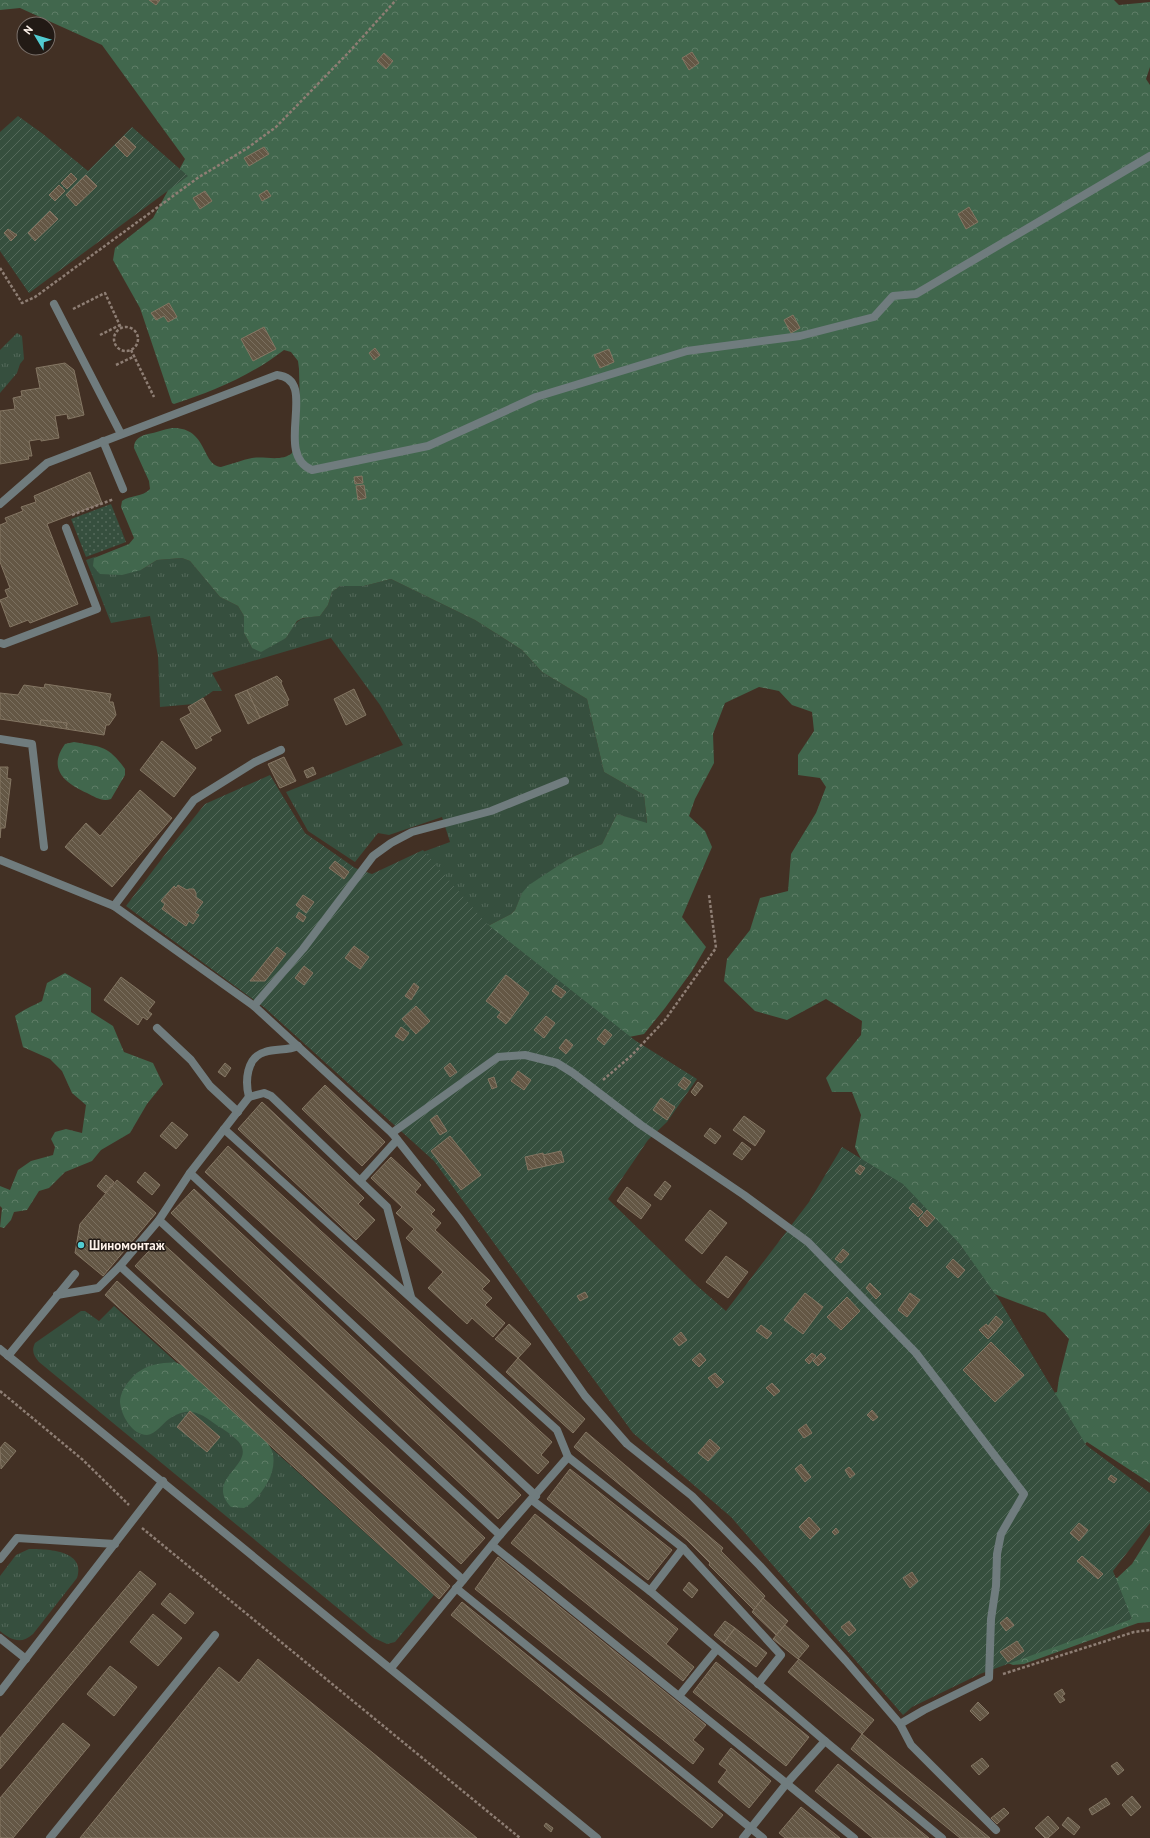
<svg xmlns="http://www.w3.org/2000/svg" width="1150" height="1838" viewBox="0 0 1150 1838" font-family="'PT Sans',sans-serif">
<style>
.grass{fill:url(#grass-tufts)}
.forest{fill:url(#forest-crowns)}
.park{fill:url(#park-dots)}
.garden{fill:url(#garden-furrows)}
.building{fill:url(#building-back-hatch);stroke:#847663}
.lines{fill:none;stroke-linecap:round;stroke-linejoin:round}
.path{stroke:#8e7e74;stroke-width:2.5;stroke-dasharray:3 2;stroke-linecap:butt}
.service{stroke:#707c7e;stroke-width:8}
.minor{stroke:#707c7e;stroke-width:8}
.tertiary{stroke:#707c7e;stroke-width:8}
.poi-dot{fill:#51ccd2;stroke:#221a15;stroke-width:1.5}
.labels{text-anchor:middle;stroke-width:3;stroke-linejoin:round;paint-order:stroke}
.poi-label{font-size:13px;font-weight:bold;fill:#fef2ea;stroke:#221a15;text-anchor:start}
</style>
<defs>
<pattern id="grass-tufts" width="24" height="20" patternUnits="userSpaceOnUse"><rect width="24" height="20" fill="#364f3e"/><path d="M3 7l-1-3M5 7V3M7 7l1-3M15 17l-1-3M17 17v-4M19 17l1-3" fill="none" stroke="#54695a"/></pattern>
<pattern id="forest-crowns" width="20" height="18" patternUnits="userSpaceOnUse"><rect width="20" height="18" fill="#41674d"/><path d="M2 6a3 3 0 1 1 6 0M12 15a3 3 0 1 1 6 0" fill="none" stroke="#5e7d67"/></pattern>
<pattern id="park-dots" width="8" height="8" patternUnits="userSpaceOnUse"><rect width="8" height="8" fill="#364f3e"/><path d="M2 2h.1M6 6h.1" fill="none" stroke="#54695a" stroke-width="1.8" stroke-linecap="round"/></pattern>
<pattern id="garden-furrows" width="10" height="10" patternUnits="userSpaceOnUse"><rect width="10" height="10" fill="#364f3e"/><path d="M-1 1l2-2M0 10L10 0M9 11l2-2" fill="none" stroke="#54695a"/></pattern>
<pattern id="building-back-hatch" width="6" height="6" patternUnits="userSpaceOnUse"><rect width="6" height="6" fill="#645745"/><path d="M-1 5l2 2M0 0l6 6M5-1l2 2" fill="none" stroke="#7b7060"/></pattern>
</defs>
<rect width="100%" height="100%" fill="#423024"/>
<g class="grass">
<polygon points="17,333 22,336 24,359 20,364 17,373 0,393 0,350"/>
<path d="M97 556 94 558 141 570 157 560 182 558 190 561 220 597 238 606 244 616V633L252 648 286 638C298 619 297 618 320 616L328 605 332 592 340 586H364L391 579 475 620 522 650 542 672 587 699 604 772 644 795 647 824 617 814 602 844 570 858 522 894 515 910 511 914 484 928 420 853 450 842 442 817 389 835 378 833 355 862 308 831 286 792 403 745 380 705 331 638 212 673 222 691H213L194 704 160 707 158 656 150 616 111 623 86 560Z"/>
<path d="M114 1306 434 1595 395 1642 387 1644 374 1638 39 1362C34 1356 31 1351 35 1343L81 1311H85L99 1321Z"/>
<path d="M29 1549C47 1549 86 1550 77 1578L33 1634C21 1645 11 1640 0 1631V1576L16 1555Z"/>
</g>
<g class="forest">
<path d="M0 0H1114L1119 5 1150 2V67L1146 79 1150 85V1483L1087 1442 1034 1491 1036 1399 1057 1392 1059 1378 1069 1339 1045 1313 997 1295 966 1279 889 1213 855 1147 861 1115 852 1092H832L826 1078 861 1035 862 1021 826 999 787 1020 755 1011 724 981 727 959 750 930 760 898 788 891 791 854 816 813 826 787 820 778 798 775V755L814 731 812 712 792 705 779 691 759 687 725 703 713 734 714 763 695 799 689 816 705 831 712 847 682 917 706 947 692 971 665 1008 644 1034 629 1037 484 928 511 914 515 910 522 893 529 885 570 858 602 844 617 814 647 823 644 795 604 772 587 699 542 672 522 650 475 620 391 579 364 586H340L332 592 328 605 320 616 303 618 297 621 286 638 261 652 252 648 244 633V616L238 606 220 597 190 561 182 558 157 560 141 570 122 575 100 574 93 566 94 558 129 544 134 538 121 507 122 501C130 495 143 497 150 489L149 481 134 448C134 439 140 436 148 434 156 433 164 429 172 428 208 427 201 465 221 467 232 464 242 460 252 458 265 456 282 462 292 453L300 410 299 369 298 361 291 352 284 350C252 375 212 392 174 404L172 403 140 308 113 260 115 248 153 218 185 159 102 45 20 8 0 10Z"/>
<path d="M74 742C101 747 108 745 125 769V775L111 799C102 802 95 797 87 793 65 783 47 769 65 744Z"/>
<path d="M65 973 91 988V1012L113 1026 124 1052 153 1063 163 1084 147 1104 130 1133 101 1150 92 1161 65 1172 49 1188 39 1191 27 1210 14 1212 11 1220 4 1228 0 1227 2 1208 0 1206V1186L10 1190 18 1170 31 1161 53 1155 55 1147 51 1139 55 1132 66 1129 82 1133 86 1105 72 1093 62 1071 50 1059 23 1047 15 1016C24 1009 33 1006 42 1001L47 983Z"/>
<path d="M164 1363C168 1363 173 1362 177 1363 198 1369 265 1431 272 1451 279 1472 261 1498 244 1508L231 1507C203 1478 259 1464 238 1441 232 1435 225 1430 218 1426 201 1413 189 1405 169 1419 162 1424 156 1434 147 1435 132 1435 121 1415 120 1402 120 1394 125 1386 130 1380 140 1368 150 1365 164 1363Z"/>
<polygon points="1150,1535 1150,1622 1138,1623 1024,1664 1013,1665 998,1659 1107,1575 1117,1578 1132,1564"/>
</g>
<polygon class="park" points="111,504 126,542 86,557 71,519"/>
<g class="garden">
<polygon points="18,116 43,134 88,171 132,127 188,176 29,293 0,251 0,132"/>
<polygon points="270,775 305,833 355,868 372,874 423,850 487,924 636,1041 697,1079 667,1122 648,1140 608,1199 695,1284 726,1311 809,1202 842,1147 903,1184 960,1244 1000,1301 1086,1445 1150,1493 1150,1523 1113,1571 1132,1619 980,1674 912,1707 903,1715 731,1517 633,1433 434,1161 265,1008 126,906 176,840 205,804"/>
</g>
<g class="building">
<polygon points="149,0 160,0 156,5"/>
<polygon points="692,52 699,63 689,70 682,58"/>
<polygon points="384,53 393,61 386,69 377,61"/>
<polygon points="124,136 136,147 127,157 115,145"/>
<polygon points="264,147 269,154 249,166 244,158"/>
<polygon points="71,173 77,179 67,189 61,183"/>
<polygon points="86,175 97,186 76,206 66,195"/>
<polygon points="59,185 65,191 55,201 49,195"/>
<polygon points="267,190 271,196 262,201 259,195"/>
<polygon points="205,191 212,201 200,209 193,198"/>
<polygon points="969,207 978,222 966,229 958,214"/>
<polygon points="50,211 58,219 35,241 28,233"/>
<polygon points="8,229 17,235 11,241 4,233"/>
<polygon points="169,303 177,317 168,322 164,316 156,320 151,313"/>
<polygon points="793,315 800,328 791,333 784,320"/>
<polygon points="264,327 276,349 253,361 241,339"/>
<polygon points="375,348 380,355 374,360 369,353"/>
<polygon points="609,349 614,362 600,368 594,355"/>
<polygon points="65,363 74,370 84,415 68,419 67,414 55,416 59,438 41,441 41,439 29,441 32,456 28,456 29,459 0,464 0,411 15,409 13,398 22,396 21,391 40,388 36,368"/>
<polygon points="90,472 102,503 47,524 78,604 30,623 28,620 10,627 0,600 8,597 5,590 10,588 0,562 0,525 7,522 5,518 23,511 21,507 36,502 34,496"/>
<polygon points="362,476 363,483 355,484 354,477"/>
<polygon points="364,485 366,498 358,500 356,486"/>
<polygon points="277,676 282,681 281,683 289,700 287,701 288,705 260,718 247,690"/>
<polygon points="45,684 111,694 109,702 113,702 116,715 109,725 106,725 104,735 66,729 67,723 41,720 40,725 0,719 0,693 18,695 24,685 44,688"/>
<polygon points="354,689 366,715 346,725 334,699"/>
<polygon points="247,690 260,718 248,724 235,695"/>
<polygon points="203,698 221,731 210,737 212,740 196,749 180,719 191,713 188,707"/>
<polygon points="41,720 67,723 66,729 40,725"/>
<polygon points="162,741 196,768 174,797 140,770"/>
<polygon points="284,757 296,781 280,788 268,764"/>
<polygon points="0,767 8,767 7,778 11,779 5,828 1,828 0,838"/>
<polygon points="313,767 316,774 307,778 304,771"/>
<polygon points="140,790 172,818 112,887 65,847 86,823 100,836"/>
<polygon points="335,861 349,872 344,879 329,868"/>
<polygon points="178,885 187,890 189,889 194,889 196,893 196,897 203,902 195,913 199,915 193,924 189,921 186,926 162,909 165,904 161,901 174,886 176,888"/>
<polygon points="303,895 314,902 306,913 296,905"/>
<polygon points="299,912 306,917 303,922 296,917"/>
<polygon points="354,946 369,957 360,969 345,958"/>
<polygon points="277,947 286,954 265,981 250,981"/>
<polygon points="304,966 313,973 304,985 295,978"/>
<polygon points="506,975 529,993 510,1019 486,1001"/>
<polygon points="121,977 155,1002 148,1011 152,1014 147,1020 143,1017 138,1025 104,1000"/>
<polygon points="414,983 419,987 411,1000 405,996"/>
<polygon points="556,985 566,992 561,998 552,991"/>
<polygon points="416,1006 430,1021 416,1034 402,1019"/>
<polygon points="501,1012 510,1019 506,1024 497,1017"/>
<polygon points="546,1016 555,1023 544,1038 534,1030"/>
<polygon points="401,1027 409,1033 403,1041 395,1036"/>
<polygon points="605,1029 612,1035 604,1045 597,1039"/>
<polygon points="566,1039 573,1045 566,1054 559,1048"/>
<polygon points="225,1063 231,1068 225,1077 218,1072"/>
<polygon points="450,1063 457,1072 450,1077 444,1068"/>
<polygon points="518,1071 531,1080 524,1090 511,1081"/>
<polygon points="494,1077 497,1087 492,1089 488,1079"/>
<polygon points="684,1077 691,1082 685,1090 678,1085"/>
<polygon points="698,1082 703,1086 695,1096 691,1092"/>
<polygon points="325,1085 385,1142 362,1166 302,1109"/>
<polygon points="661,1098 675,1107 667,1120 653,1110"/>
<polygon points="262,1102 364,1198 358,1204 375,1220 356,1240 238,1129"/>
<polygon points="437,1115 447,1131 440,1135 430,1120"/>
<polygon points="744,1116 765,1131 755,1146 733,1130"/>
<polygon points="172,1122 188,1135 176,1149 160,1136"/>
<polygon points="710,1128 721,1136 715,1144 704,1136"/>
<polygon points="450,1136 481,1175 461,1190 431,1151"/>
<polygon points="742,1142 751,1149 742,1160 733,1154"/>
<polygon points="228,1146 552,1442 541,1455 549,1462 538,1474 205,1172"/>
<polygon points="561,1151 564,1162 546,1166 543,1155"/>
<polygon points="543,1153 546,1166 528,1170 525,1157"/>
<polygon points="391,1157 421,1185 415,1192 435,1210 431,1214 441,1223 435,1230 490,1281 482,1289 492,1298 485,1305 505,1323 493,1337 472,1318 467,1324 428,1288 443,1272 406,1238 414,1229 396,1213 402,1207 371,1178"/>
<polygon points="860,1165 865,1168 860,1175 855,1171"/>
<polygon points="145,1172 160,1185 152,1195 137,1182"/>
<polygon points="106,1175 114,1182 105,1193 97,1186"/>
<polygon points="117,1180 156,1213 103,1276 75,1253 80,1224"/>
<polygon points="665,1181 671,1186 661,1200 654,1195"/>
<polygon points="627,1187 651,1205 641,1219 617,1201"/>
<polygon points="194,1189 521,1495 498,1519 171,1213"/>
<polygon points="913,1203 923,1212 918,1217 909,1208"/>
<polygon points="710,1210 727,1223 702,1254 685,1240"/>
<polygon points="927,1210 935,1218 927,1227 919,1219"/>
<polygon points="159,1240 485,1538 461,1564 135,1266"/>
<polygon points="843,1249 849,1254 841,1263 835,1259"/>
<polygon points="726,1256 748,1272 728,1298 706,1282"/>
<polygon points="953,1259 965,1270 958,1278 946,1267"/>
<polygon points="117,1281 317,1462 450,1586 439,1599 105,1295"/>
<polygon points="870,1283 881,1294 876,1299 866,1288"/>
<polygon points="585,1292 588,1297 580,1301 577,1296"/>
<polygon points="805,1293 823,1307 803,1334 784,1320"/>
<polygon points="910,1293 920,1300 907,1317 898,1310"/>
<polygon points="847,1297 860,1311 841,1330 827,1317"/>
<polygon points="996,1316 1003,1322 995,1332 988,1326"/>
<polygon points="509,1324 531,1344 518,1358 495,1339"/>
<polygon points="986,1324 995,1332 988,1339 979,1330"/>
<polygon points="761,1325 772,1333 767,1339 756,1331"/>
<polygon points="681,1332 687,1340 679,1346 673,1339"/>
<polygon points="991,1342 1024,1375 995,1402 963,1370"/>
<polygon points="700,1353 706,1360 699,1367 692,1360"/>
<polygon points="812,1353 816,1356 809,1364 805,1360"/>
<polygon points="821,1353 826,1358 818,1366 813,1361"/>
<polygon points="518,1358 585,1419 573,1433 506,1372"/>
<polygon points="715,1373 724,1382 717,1388 708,1378"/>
<polygon points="772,1383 780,1391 774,1396 766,1388"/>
<polygon points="872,1410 878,1417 873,1421 867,1415"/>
<polygon points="190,1411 220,1437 207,1452 177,1427"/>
<polygon points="806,1424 812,1433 804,1438 798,1430"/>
<polygon points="586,1432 723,1548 721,1551 765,1596 754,1610 709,1565 710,1563 687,1540 574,1447"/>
<polygon points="710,1439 720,1448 708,1461 698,1453"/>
<polygon points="5,1442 16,1451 1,1469 0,1448"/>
<polygon points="801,1464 811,1477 805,1482 795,1469"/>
<polygon points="849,1467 855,1474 850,1478 845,1470"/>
<polygon points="570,1469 672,1550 648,1580 547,1499"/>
<polygon points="1111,1475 1117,1479 1114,1483 1108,1479"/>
<polygon points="535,1514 678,1629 666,1644 694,1667 683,1681 511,1543"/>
<polygon points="809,1517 820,1529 810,1539 799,1527"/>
<polygon points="1079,1523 1088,1530 1079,1541 1070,1533"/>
<polygon points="836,1528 839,1532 835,1535 832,1532"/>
<polygon points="1082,1556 1103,1574 1098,1579 1077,1561"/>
<polygon points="498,1557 706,1725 693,1740 704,1749 693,1764 475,1589"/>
<polygon points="140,1571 156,1584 0,1769 0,1738"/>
<polygon points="912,1572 918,1581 910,1588 903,1578"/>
<polygon points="689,1582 698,1590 692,1598 683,1590"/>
<polygon points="170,1593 194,1613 185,1624 161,1604"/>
<polygon points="763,1598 788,1621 776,1635 752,1612"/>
<polygon points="462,1602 723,1815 712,1828 451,1615"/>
<polygon points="153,1614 182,1638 158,1666 130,1642"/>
<polygon points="1007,1617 1014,1625 1006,1631 1000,1623"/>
<polygon points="725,1621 735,1628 724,1643 714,1635"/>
<polygon points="849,1621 856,1630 849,1636 841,1627"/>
<polygon points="785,1625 809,1646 798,1659 773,1639"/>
<polygon points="735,1628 767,1653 756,1667 724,1643"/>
<polygon points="1017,1641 1024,1651 1008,1662 1000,1652"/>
<polygon points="258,1659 477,1838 80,1838 219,1667 239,1683"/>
<polygon points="799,1659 874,1720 862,1734 788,1672"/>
<polygon points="716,1662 809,1737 786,1766 693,1692"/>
<polygon points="110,1666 137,1687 114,1716 87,1694"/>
<polygon points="1062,1689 1065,1694 1062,1696 1065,1700 1060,1703 1054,1694"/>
<polygon points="978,1702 989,1713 980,1721 970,1711"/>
<polygon points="63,1723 90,1745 13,1838 0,1838 0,1798"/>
<polygon points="862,1734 990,1838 960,1838 851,1749"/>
<polygon points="731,1748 771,1781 749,1808 718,1782 727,1770 719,1764"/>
<polygon points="982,1758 989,1766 979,1775 971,1766"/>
<polygon points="1117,1762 1124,1770 1118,1775 1111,1766"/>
<polygon points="838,1764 929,1838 873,1838 815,1791"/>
<polygon points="1132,1796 1141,1807 1131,1816 1122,1805"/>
<polygon points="1106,1798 1110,1804 1092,1815 1089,1809"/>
<polygon points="801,1807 840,1838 785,1838 779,1833"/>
<polygon points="1004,1808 1009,1813 997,1824 991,1818"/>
<polygon points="1048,1816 1059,1828 1048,1838 1045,1838 1035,1828"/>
<polygon points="1068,1817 1080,1827 1074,1835 1062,1825"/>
<polygon points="546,1823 553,1828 551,1832 544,1826"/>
</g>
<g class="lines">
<g class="path">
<polyline points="0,268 22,303 35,297 199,177 246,149 276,127 350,51 396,0"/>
<polyline points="73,309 105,293 121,328"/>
<circle cx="126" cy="339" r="12"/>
<polyline points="100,335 120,325"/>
<polyline points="131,350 154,397"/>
<polyline points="116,365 135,356"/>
<polyline points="72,515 114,499"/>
<polyline points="603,1080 631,1056 665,1020 716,948 709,895"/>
<polyline points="0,1391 83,1460 129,1505"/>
<polyline points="142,1528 520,1838"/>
<polyline points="1003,1674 1134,1632 1150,1630"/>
</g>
<g class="service">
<polyline points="54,304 121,434"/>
<polyline points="103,441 123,489"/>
<path d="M0 504 47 463 277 375C320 379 272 454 312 470L428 446 536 397 687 351 800 336 874 317 893 296 916 294 1150 156"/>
<polyline points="0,643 4,644 97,609 66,528"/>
<polyline points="0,739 32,744 44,847"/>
<polyline points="0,860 114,906 254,1006 392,1133 498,1057 525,1055 557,1063 573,1073 641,1125 744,1195 808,1242 916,1353 1024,1494 1001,1534 997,1554 996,1586 991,1619 989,1678 924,1710 900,1724"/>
<polyline points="114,906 194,800 255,762 281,750"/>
<polyline points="254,1006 303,949 373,856 391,843 412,832 491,811 565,781"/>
<polyline points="157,1028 191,1060 210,1086 238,1112"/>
<path d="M249 1097C245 1082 246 1057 265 1052 276 1048 287 1051 298 1046"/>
<polyline points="224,1129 557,1430 568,1457 500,1535 391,1668"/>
<polyline points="392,1133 460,1219 585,1396 627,1444 692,1496 760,1566 846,1661 900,1724 911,1745 996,1830"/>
<polyline points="190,1173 536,1496"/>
<polyline points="360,1181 397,1140"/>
<polyline points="159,1220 500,1535"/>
<polyline points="120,1266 463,1580"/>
<polyline points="57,1295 98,1288 120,1266 159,1220 190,1173 249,1097 264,1093 271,1096 387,1207 411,1297"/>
<polyline points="8,1356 75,1274"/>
<polyline points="568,1457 683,1548 650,1591"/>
<polyline points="532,1500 650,1591 825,1741 787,1783 743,1838"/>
<polyline points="492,1545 854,1838"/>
<polyline points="683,1548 781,1655 758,1684"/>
<polyline points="0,1559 17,1538 115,1544"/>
<polyline points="456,1588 763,1838"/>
<polyline points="0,1638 26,1659"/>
<polyline points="679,1696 717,1649"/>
<polyline points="825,1741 942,1838"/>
<polyline points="50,1838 215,1635"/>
</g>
<polyline class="minor" points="0,1692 163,1481"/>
<polyline class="tertiary" points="0,1349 597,1838"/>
</g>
<circle class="poi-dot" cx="81" cy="1245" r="4"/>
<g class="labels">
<g class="poi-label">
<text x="89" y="1250">Шиномонтаж</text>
</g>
</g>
<g transform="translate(36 36) rotate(308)"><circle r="19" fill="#221a15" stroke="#7a706a"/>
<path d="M0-3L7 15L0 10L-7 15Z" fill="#51ccd2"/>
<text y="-6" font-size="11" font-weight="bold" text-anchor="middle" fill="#fef2ea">N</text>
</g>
</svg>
